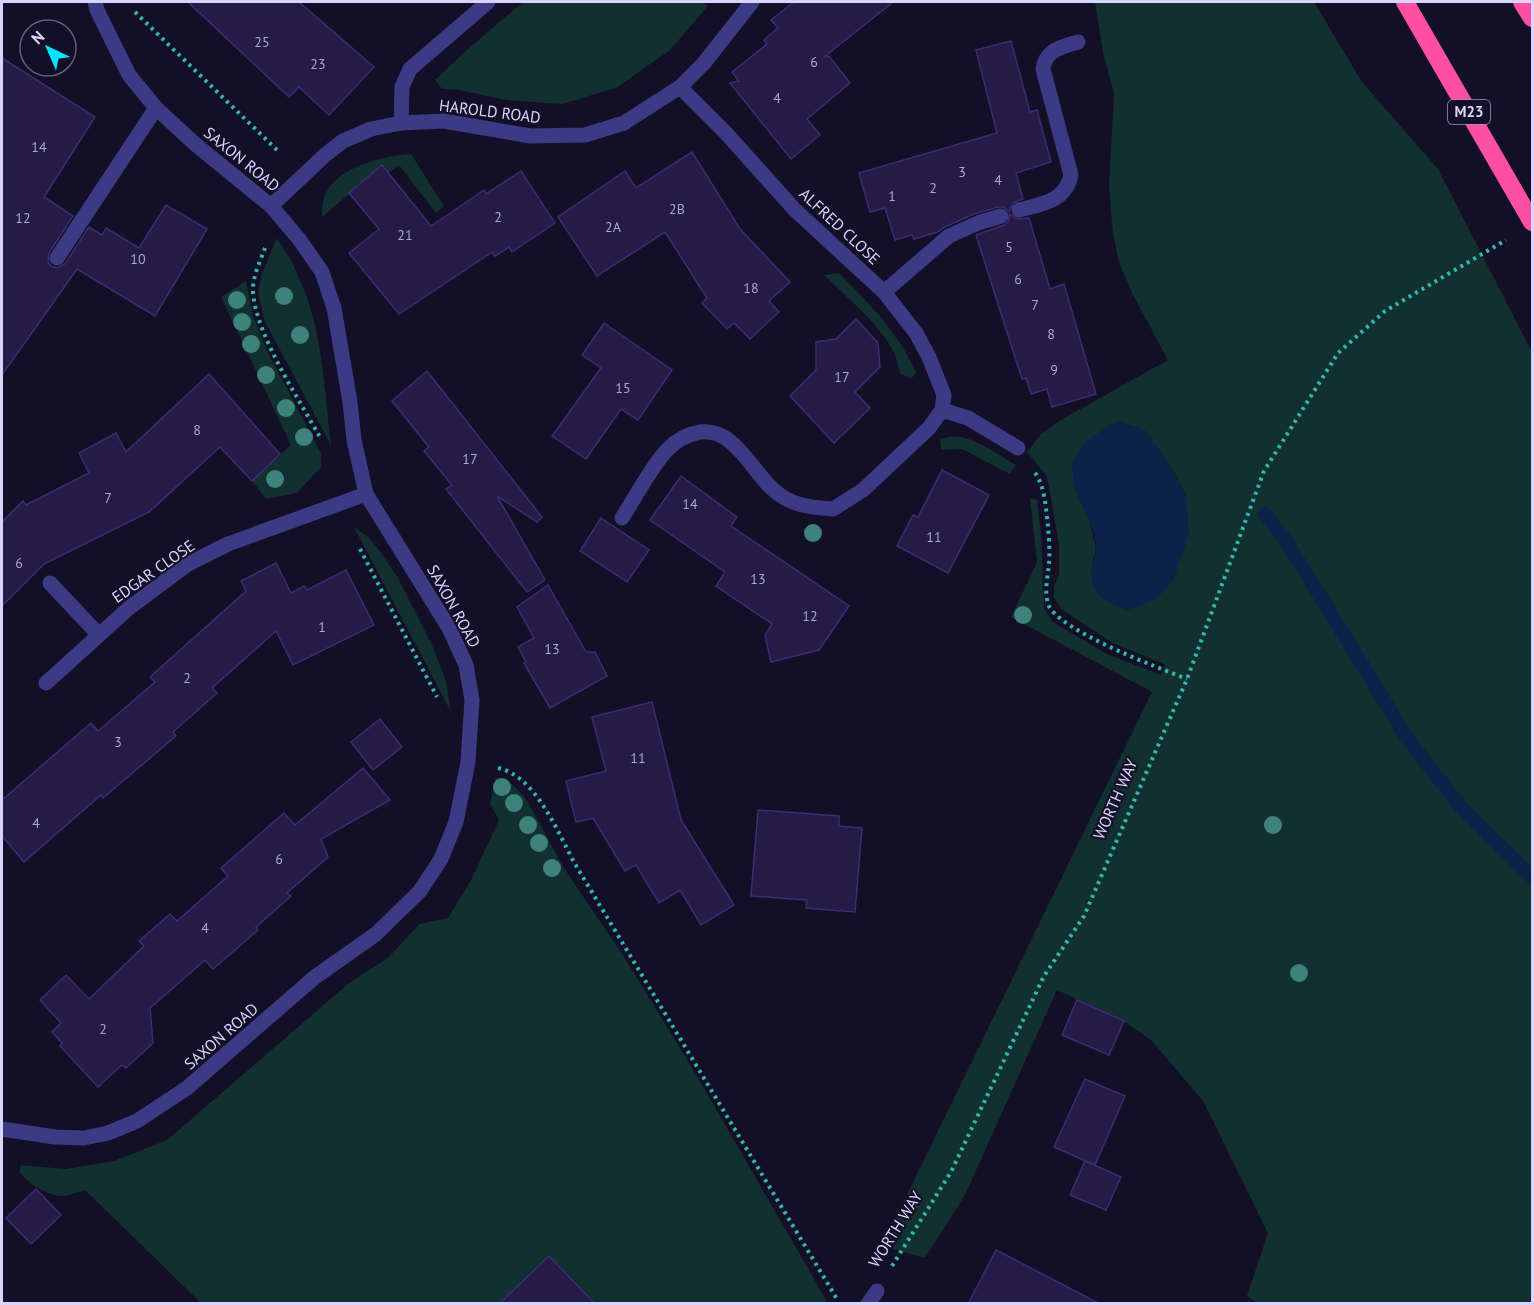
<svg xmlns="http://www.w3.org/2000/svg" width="1534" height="1305" viewBox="0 0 1534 1305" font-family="'PT Sans',sans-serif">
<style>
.green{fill:#12302f;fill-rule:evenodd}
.water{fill:#0c2248}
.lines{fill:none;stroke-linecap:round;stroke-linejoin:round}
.stream{stroke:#0c2248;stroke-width:14}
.building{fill:#241b47;stroke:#3b2d73;stroke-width:1.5}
.path{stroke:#2fb8b0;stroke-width:4;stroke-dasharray:3 4.5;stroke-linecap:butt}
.service{stroke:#3d3a85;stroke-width:15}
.minor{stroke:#3d3a85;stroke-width:15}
.motorway{stroke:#ff4fa3;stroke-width:18}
.tree{fill:#3d827b}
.labels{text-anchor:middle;stroke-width:4.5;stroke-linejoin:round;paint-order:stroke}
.number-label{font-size:14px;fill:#aca6d1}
.shield{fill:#130f26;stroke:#9e99be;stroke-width:1.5}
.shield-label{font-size:15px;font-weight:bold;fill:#d9d4ff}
.street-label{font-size:16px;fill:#d9d4ff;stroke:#130f26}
</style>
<rect width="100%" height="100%" fill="#130f26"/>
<g class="green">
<polygon points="523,2 703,2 708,6 670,50 616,88 562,104 506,100 459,90 442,89 435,80 468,49"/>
<path d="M1095 2H1314L1362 82 1438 169 1532 352V1303L1259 1304 1247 1296 1268 1233 1203 1101 1152 1041 1124 1021 1057 990 965 1195 925 1258 882 1246 1152 692 1011 617 1037 562 1030 498 1037 500 1041 533 1044 608 1053 622 1107 654 1161 675 1166 665 1113 643 1061 609 1054 597V586L1059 575V544L1047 476 1027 452 1041 434 1059 421 1168 360 1132 293 1119 262 1113 234 1109 187 1114 93 1103 53ZM1144 430 1169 464 1186 495 1092 565 1096 549 1090 522 1075 488Z"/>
<path d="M411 154 444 206 436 213 399 165 388 173 382 166 322 217C322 212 322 207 323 202 330 168 382 156 411 154Z"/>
<path d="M277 238C284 249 292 261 297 274 323 326 324 389 331 445L265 322 258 293 261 276Z"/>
<path d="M839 273C869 304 899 332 916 373L911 379 900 373 895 354 886 339 870 319 824 275Z"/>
<polygon points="246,281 253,315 266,349 321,453 321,467 297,493 266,499 252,481 291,445 221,297"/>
<path d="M954 436C977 438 997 454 1016 465L1010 474 962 449 941 450 940 439Z"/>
<polygon points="354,527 368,537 379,550 398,578 432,645 446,681 451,712"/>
<path d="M496 778 512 784 527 800 564 868 624 957 694 1071 828 1303H201L85 1190C78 1192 69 1196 61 1196 47 1195 26 1182 19 1171L21 1165 66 1169 114 1161 167 1140 348 984 388 958 419 924 448 918 472 878 499 820 490 804Z"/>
</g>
<path class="water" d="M1117 421 1144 429 1169 464 1186 495 1189 534 1173 581 1154 601 1127 610C1116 605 1101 600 1095 590 1087 573 1095 564 1096 549 1096 528 1083 509 1076 491 1073 483 1073 472 1072 463L1086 441Z"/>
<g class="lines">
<polyline class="stream" points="1265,514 1284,538 1308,576 1407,738 1460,806 1532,877"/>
</g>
<g class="building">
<polygon points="188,2 299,2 374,67 329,115 299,87 289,97"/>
<polygon points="794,2 893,2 824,57 829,56 850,83 807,119 820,135 791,159 730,83 739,81 732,72 767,44 764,40 778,28 771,20"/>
<polygon points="1011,41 1030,112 1037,110 1051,162 1016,173 1023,199 1013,203 1009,212 1004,207 998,207 974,214 945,227 938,232 914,239 912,235 895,240 885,208 870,212 859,173 997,133 976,50"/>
<polygon points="2,58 95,117 44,197 73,216 49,253 48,262 51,266 57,268 65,264 89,227 102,235 106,228 139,248 166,205 207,229 155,316 77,269 2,375"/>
<polygon points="692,152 740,229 790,282 769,301 779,312 750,339 734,323 727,329 702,303 707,298 665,232 597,276 558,217 625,171 636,188"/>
<polygon points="382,165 431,226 484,190 486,194 521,171 555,223 512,252 509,247 495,256 492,252 399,314 349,253 379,229 349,193"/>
<polygon points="1010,214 1017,219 1029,218 1050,289 1064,284 1096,394 1052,407 1047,389 1031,394 1026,378 1022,379 976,235 1004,225 1008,222"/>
<polygon points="856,319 878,343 880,367 855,392 870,408 834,443 790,396 816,370 816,342 836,339"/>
<polygon points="604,323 672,370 638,420 621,409 586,459 552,436 601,368 582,355"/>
<polygon points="427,371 542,517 537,522 497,496 545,580 527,592 446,489 452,485 424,451 429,447 392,401"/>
<polygon points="209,374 280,454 252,481 220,447 149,512 44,564 2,606 2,522 23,501 26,505 89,473 79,453 116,433 126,452"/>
<polygon points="942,470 989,495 948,573 897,546 913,515 918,517"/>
<polygon points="681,476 737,517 731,526 849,606 819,650 771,662 765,635 772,624 716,586 725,572 650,520"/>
<polygon points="601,518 649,550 627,582 580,551"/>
<polygon points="276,563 291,593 304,586 307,590 346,570 374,625 293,665 276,631 212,688 217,693 173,732 176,736 103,798 101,795 24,862 2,836 2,800 91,723 98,731 155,682 150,677 246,591 241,581"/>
<polygon points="548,585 586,652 595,652 607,676 550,708 524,663 526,662 518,647 534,638 517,607"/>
<polygon points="652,702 681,820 734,905 701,925 680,890 659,903 636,865 625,871 593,818 576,822 566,781 606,771 592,717"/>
<polygon points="380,719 402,747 373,770 351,742"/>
<polygon points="363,768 390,800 321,839 328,857 287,893 291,896 256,927 258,930 213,969 205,960 150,1008 153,1043 126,1068 122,1065 98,1087 60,1046 62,1043 52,1032 61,1023 40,1000 66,975 89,999 144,946 139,941 170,914 177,921 228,876 221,868 284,813 295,825"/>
<polygon points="758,810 839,816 839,826 862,828 855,912 806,908 807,900 751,896"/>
<polygon points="1077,1000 1124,1021 1109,1055 1062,1035"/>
<polygon points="1085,1079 1125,1096 1095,1165 1054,1147"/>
<polygon points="1085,1161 1121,1177 1106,1210 1070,1195"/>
<polygon points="36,1189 61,1215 31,1244 6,1218"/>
<polygon points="996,1250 1100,1304 968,1304"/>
<polygon points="549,1256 595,1304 499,1304"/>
</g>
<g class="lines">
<g class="path">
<polyline points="135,12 280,153"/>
<path d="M265 248C260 262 252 277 253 293 257 337 299 399 321 439"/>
<path d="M1035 473C1045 486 1046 510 1048 526 1049 538 1050 551 1049 563 1048 576 1044 590 1048 604 1057 630 1159 668 1187 679"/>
<polyline points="360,549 437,697"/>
<path d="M498 768C536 776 558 833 575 864L837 1299"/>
<polyline points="892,1266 951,1172 1044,976 1084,916 1187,679 1264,471 1338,353 1385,311 1506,240"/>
</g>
<g class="service">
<polyline points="401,123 402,87 410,69 488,2"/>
<path d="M1019 210C1042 204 1066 201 1071 175L1043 69C1046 49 1062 47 1078 42"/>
<polyline points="57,258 156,108"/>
<polyline points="884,292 949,236 978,223 1001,216"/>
<path d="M622 518C635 498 652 465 668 449 677 440 688 434 700 432 737 427 754 478 780 495 795 506 815 508 833 509L863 490"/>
<polyline points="868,1304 877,1291"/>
</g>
<g class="minor">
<polyline points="680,87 725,132 795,210 884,292 916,333 929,357 944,395 942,410 929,428 863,490"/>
<polyline points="271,206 325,155 343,141 371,129 401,123 444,121 530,136 585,135 624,123 680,87 704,63 752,2"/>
<polyline points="942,410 968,418 1018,448"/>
<polyline points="50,583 99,635"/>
<polyline points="46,683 129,608 188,564 228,544 366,494"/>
<polyline points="2,1129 55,1137 84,1138 108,1133 137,1121 187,1088 315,977 376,934 420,891 441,859 456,822 468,762 472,700 466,665 449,628 366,494 354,440 350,402 334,308 322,272 299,239 271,206 195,144 156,108 129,75 97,10 95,2"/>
</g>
<g class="motorway">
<polyline points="1405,2 1532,222"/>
<polyline points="1522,2 1532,18"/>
</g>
</g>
<g class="tree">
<circle cx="284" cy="296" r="9"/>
<circle cx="237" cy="300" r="9"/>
<circle cx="242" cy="322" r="9"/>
<circle cx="300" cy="335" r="9"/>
<circle cx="251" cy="344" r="9"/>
<circle cx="266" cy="375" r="9"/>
<circle cx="286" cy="408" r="9"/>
<circle cx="304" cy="437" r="9"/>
<circle cx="275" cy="479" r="9"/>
<circle cx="813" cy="533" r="9"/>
<circle cx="1023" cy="615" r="9"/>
<circle cx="502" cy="787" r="9"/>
<circle cx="514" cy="803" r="9"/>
<circle cx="528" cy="825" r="9"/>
<circle cx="1273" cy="825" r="9"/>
<circle cx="539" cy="843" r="9"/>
<circle cx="552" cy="868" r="9"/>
<circle cx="1299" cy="973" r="9"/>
</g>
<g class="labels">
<g class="number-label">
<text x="262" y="47">25</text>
<text x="814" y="67">6</text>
<text x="318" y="69">23</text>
<text x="777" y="103">4</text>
<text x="39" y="152">14</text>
<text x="962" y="177">3</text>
<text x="998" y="185">4</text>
<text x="933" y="193">2</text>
<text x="892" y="201">1</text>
<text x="677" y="214">2B</text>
<text x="498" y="222">2</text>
<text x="23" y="223">12</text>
<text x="613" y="232">2A</text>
<text x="405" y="240">21</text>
<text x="1009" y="252">5</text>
<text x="138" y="264">10</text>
<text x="1018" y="284">6</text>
<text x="751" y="293">18</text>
<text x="1035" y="310">7</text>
<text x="1051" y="339">8</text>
<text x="1054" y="375">9</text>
<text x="842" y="382">17</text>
<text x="623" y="393">15</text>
<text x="197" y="435">8</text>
<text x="470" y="464">17</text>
<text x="108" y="503">7</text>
<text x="690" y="509">14</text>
<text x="934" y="542">11</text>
<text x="19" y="568">6</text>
<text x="758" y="584">13</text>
<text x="810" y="621">12</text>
<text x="322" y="632">1</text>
<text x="552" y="654">13</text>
<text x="187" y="683">2</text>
<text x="118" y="747">3</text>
<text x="638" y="763">11</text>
<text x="36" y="828">4</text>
<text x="279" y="864">6</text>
<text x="205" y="933">4</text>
<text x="103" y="1034">2</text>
</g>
<rect class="shield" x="1448" y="100" width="42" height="24" rx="4.5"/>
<g class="shield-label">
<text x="1469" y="117">M23</text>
</g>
<g class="street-label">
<text transform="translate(490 111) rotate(7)" y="6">HAROLD ROAD</text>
<text transform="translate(242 159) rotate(39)" y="6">SAXON ROAD</text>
<text transform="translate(840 226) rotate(43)" y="6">ALFRED CLOSE</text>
<text transform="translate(153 571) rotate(-35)" y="6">EDGAR CLOSE</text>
<text transform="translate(454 606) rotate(61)" y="6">SAXON ROAD</text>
<text transform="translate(1115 799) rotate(-66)" y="6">WORTH WAY</text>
<text transform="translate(221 1036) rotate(-41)" y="6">SAXON ROAD</text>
<text transform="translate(895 1229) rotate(-58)" y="6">WORTH WAY</text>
</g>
</g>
<rect width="1534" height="1305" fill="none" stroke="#d9d4ff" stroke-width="6"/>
<g transform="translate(48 48) rotate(316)"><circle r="28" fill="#130f26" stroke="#625e7d" stroke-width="1.5"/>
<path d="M0-4.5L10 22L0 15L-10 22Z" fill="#00e5ff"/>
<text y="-9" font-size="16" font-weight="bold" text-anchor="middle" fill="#d9d4ff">N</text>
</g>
</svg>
